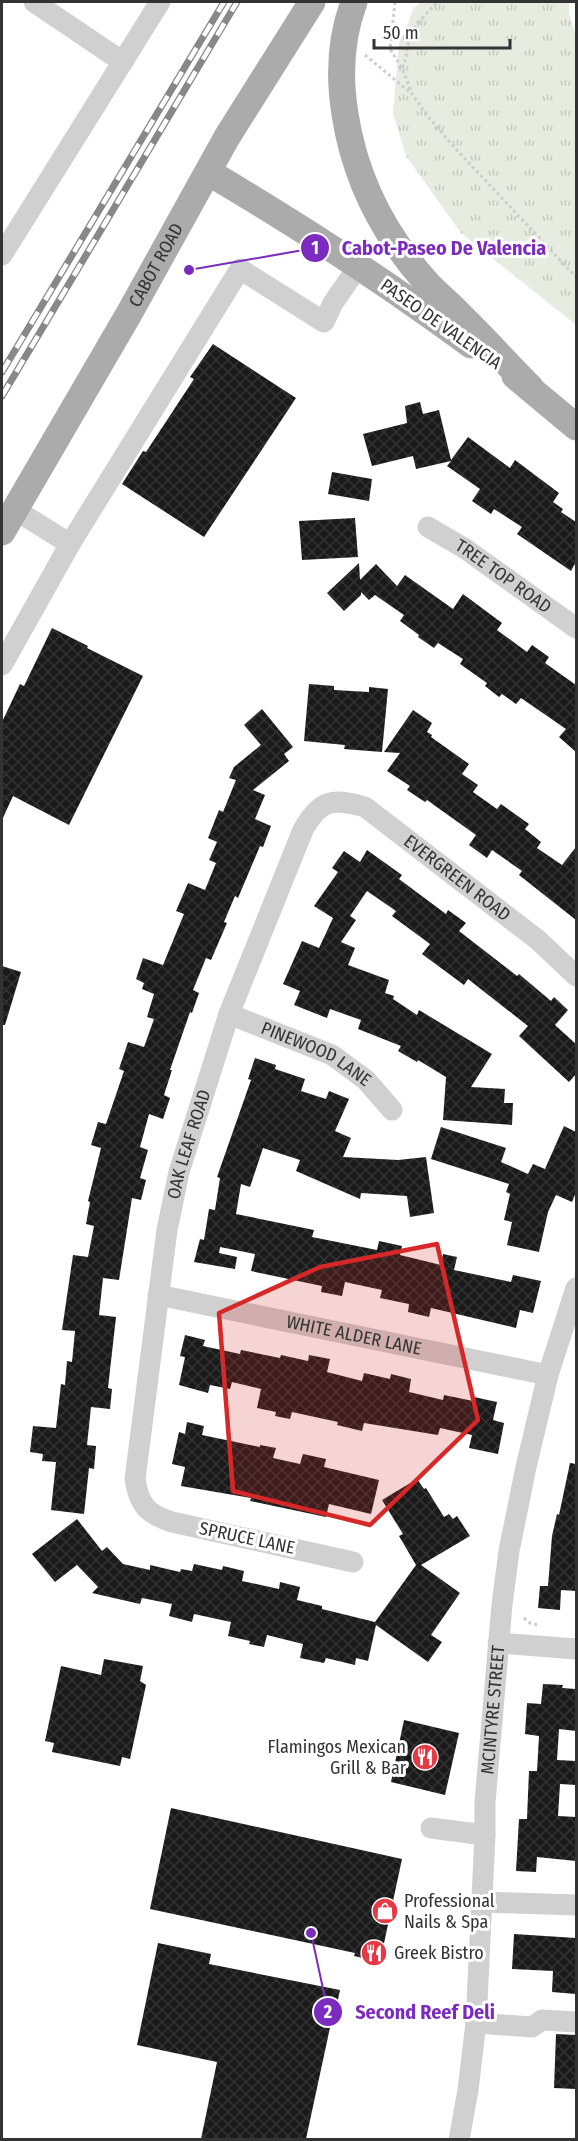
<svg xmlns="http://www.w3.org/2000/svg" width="578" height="2141" viewBox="0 0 578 2141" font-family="'Fira Sans Condensed',sans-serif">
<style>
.grass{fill:url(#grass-tufts)}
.building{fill:url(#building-cross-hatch)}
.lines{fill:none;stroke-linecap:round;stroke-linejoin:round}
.path{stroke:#cdcdcd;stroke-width:3;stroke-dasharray:3 3;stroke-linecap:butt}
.minor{stroke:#d0d0d0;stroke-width:21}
.major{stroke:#ababab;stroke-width:27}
.rail-casing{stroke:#888;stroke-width:7}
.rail{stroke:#fff;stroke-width:4.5;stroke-dasharray:14;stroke-linecap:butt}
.marked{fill:#d62828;fill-opacity:0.2;stroke:#d62828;stroke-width:4.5;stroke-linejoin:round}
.labels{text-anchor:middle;stroke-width:6;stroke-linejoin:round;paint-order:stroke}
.street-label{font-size:18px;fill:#333;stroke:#fff}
.poi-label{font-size:18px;fill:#333;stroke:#fff;text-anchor:start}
.leader{fill:none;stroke:#7b2cbf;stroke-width:2}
.callout-dot{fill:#7b2cbf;stroke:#fff;stroke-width:2}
.mark-label{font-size:18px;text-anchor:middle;font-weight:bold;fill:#fff}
.callout-label{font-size:20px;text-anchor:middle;font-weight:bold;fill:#7b2cbf;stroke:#fff;stroke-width:6;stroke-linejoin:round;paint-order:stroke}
</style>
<defs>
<pattern id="grass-tufts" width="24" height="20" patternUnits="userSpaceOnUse" patternTransform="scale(1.5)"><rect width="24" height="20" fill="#e6ecdf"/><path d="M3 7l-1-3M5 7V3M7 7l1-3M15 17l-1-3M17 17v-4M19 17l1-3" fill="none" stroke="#c6cbc0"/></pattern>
<pattern id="building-cross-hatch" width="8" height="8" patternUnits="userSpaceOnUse" patternTransform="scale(1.5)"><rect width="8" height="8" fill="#1a1a1a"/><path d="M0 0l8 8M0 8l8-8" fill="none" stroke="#333"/></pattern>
</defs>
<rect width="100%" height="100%" fill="#fff"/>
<polygon class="grass" points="421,2 569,2 569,14 576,36 576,325 461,233 406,156 393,114 399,43 406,30 413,9"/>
<g class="building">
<polygon points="213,344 296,398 204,537 122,484 143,451 146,452 194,379 190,377"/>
<polygon points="420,402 423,414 439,410 451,460 468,437 510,468 515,460 559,493 553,502 563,509 561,512 576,522 576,562 571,571 517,534 522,527 494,509 491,514 472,501 480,489 447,466 451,461 416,469 413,456 372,466 363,434 407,423 405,406"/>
<polygon points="332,472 372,479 369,501 328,494"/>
<polygon points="355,518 358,557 302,560 299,521"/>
<polygon points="359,563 360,580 376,564 397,586 405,575 453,609 463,594 502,623 497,630 527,652 532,645 549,657 545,663 576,685 576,752 559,737 566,729 521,698 516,704 502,694 499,697 485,686 487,683 460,664 463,659 438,643 434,648 418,637 419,635 400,621 404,615 375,595 369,600 361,592 361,595 344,611 327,593"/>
<polygon points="52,628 88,646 87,648 143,676 69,825 13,796 2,820 2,722 20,684 24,686"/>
<polygon points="309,684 334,686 334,690 369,692 369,687 388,689 382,752 344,749 345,745 304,741"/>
<polygon points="262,709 293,747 284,754 289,761 253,790 265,795 255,819 271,826 263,847 260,846 238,898 235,896 224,922 227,923 211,960 206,958 193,990 199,993 192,1013 190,1012 170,1070 172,1070 164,1095 170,1098 163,1119 149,1114 140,1147 148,1150 140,1178 146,1180 141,1200 132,1198 119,1280 103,1278 99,1315 116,1317 108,1388 112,1389 110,1409 91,1407 87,1445 96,1446 94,1469 89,1468 84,1514 51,1510 56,1462 42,1461 43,1454 30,1452 33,1426 56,1428 61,1384 65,1385 67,1361 72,1362 75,1331 62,1330 73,1255 88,1257 94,1226 86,1224 90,1202 88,1201 101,1148 91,1145 98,1122 106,1124 124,1071 119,1069 128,1042 144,1047 154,1019 147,1017 154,994 142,989 144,983 136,979 143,958 163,965 184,914 176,911 188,883 205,890 216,863 209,860 217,842 208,838 219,810 223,812 236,780 229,778 234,767 261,745 244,725"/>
<polygon points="413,710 432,723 427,732 432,735 431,737 469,764 462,774 478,785 473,792 497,809 501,804 529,824 525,829 541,842 537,848 562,865 576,847 576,920 519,875 522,871 492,850 487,858 469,845 476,835 427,800 425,802 407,790 410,786 387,771 400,753 384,752"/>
<polygon points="367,850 402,875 399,879 446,914 448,910 466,923 459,931 517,976 519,974 551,1001 554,997 568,1010 555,1025 576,1044 576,1074 569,1082 519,1036 528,1026 468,979 464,985 422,954 430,944 392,916 396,911 367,891 350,916 356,920 341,942 355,948 348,965 389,980 385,993 394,996 393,999 417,1015 419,1010 492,1054 471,1087 505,1089 504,1103 513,1103 512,1125 443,1120 446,1077 418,1060 417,1062 398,1051 401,1046 358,1029 361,1020 330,1009 327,1018 294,1005 300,991 283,984 302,941 319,948 333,918 314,906 338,872 332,868 344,851 360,862"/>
<polygon points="2,966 21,972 5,1025 2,1025"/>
<polygon points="255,1058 276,1065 275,1069 305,1079 301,1091 326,1099 329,1091 349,1099 335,1131 351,1138 343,1157 398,1160 426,1157 434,1213 410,1217 407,1196 361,1193 360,1199 296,1171 300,1160 263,1148 250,1187 241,1184 236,1214 314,1230 312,1237 377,1250 379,1241 402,1246 400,1255 441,1265 443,1254 457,1257 454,1270 511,1282 513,1275 541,1281 533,1313 520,1310 516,1328 431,1308 429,1317 408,1312 409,1304 380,1298 382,1290 345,1282 342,1296 321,1292 322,1286 251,1271 255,1254 220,1247 219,1253 237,1257 235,1269 194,1262 200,1239 204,1240 209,1209 215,1210 220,1178 217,1177 251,1080 248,1079"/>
<polygon points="564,1126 576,1132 576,1192 572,1202 556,1195 548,1212 539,1252 507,1245 512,1222 504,1220 510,1194 506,1192 509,1184 431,1159 441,1127 506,1148 501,1162 528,1174 533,1164 545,1169"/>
<polygon points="185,1335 205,1340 203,1346 240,1354 241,1350 280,1358 281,1355 308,1361 309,1355 330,1359 327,1372 362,1381 364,1373 390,1379 391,1374 411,1379 409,1392 443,1400 444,1395 473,1401 474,1397 497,1402 493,1420 504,1423 498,1454 469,1448 472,1435 440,1428 438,1435 364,1423 362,1431 337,1425 338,1422 292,1412 290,1419 275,1416 276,1412 257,1408 261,1389 232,1382 230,1389 210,1385 208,1393 179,1385 185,1357 180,1356"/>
<polygon points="187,1422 204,1426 202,1435 260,1447 260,1445 276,1448 273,1458 300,1464 303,1454 326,1459 324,1467 379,1480 371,1514 329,1504 326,1517 250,1501 251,1498 181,1486 185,1467 172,1464 179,1432 185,1434"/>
<polygon points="570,1463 576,1464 576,1591 561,1590 560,1610 538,1608 540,1586 548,1586 552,1536 557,1514 559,1515"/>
<polygon points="417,1479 424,1489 426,1488 444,1517 449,1514 453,1519 457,1516 470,1536 421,1565 460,1593 431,1635 442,1642 428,1662 376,1625 368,1661 356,1658 355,1665 326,1658 324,1663 300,1658 303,1644 267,1635 264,1647 249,1644 250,1641 228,1636 231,1622 194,1614 192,1622 169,1616 172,1604 142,1598 140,1604 92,1593 98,1587 77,1565 55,1582 32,1554 77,1519 102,1551 107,1547 123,1564 150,1570 150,1565 180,1572 181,1569 192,1571 194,1564 222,1570 223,1566 244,1571 242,1581 279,1589 280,1582 300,1587 297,1600 322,1606 322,1609 375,1622 416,1565 399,1536 403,1534 382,1500"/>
<polygon points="104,1659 143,1666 140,1681 146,1685 130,1759 122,1757 120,1766 52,1752 54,1743 45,1741 61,1666 101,1675"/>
<polygon points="543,1684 563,1685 562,1688 576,1689 576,1731 559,1729 557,1760 576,1761 576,1785 560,1784 558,1816 576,1817 576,1861 537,1857 536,1872 516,1871 519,1819 527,1819 529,1771 537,1771 539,1736 525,1734 527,1703 541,1704"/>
<polygon points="404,1720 459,1733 445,1795 391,1782"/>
<polygon points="171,1808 402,1859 380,1962 354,1956 355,1953 150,1909"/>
<polygon points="514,1934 576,1938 576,1994 552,1992 553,1971 512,1969"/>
<polygon points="158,1943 211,1954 209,1964 340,1990 333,2023 331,2023 306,2139 201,2139 217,2062 137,2045"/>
<polygon points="556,2034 576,2035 576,2089 554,2088"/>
</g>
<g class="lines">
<g class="path">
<polyline points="395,2 390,49 402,68 412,94 430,119 455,148 576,277"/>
<polyline points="365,55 411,93"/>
<path d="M402 68C408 56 406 51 409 40 414 25 427 13 438 2"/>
<polyline points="524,1618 530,1623 538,1625"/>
</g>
<g class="minor">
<polyline points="34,2 123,62"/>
<polyline points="2,255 160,2"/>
<polyline points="14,509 70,544"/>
<path id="s1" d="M428 527 464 548 576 628"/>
<polyline points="2,665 70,544 240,269 324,322 333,303 358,267"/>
<path id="s2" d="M229 1014 332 1055 366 1080 392 1110"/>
<path id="s3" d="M158 1295 548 1375"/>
<path id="s4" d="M353 1562 172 1522C147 1514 139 1505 135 1479L167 1230 179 1172 229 1014 303 830C320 799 333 798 365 807L538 940 576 976"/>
<polyline points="498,1643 576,1649"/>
<polyline points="431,1828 485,1835"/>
<polyline points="481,1902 576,1905"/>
<polyline points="476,2023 532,2027 542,2020 576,2022"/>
<path id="s5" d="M459 2140 468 2090 476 2023 485 1835V1802L502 1605 509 1551 526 1467 548 1375 576 1288"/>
</g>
<g class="major">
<path d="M354 2C341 37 339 77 345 114 355 180 383 234 427 283 437 294 450 304 460 315 484 338 506 363 530 387"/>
<path d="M208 172C298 225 387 283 471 345"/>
<polyline points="515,376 576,427"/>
<path id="s6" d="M2 532 130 312 227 137 312 2"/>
</g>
<defs>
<g id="rail">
<polyline points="2,372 224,2"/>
<polyline points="2,396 237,2"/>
</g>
</defs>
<use href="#rail" class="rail-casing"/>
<use href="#rail" class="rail"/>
</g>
<path class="marked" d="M437 1244 478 1420 370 1525 233 1491 219 1313 320 1267Z"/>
<defs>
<symbol id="restaurant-disc" viewBox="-11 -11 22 22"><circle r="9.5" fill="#e63946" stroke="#fff"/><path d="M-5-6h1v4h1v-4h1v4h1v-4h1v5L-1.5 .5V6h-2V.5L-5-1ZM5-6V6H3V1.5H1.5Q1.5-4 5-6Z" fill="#fff"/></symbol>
<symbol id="shop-disc" viewBox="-11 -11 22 22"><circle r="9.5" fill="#e63946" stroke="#fff"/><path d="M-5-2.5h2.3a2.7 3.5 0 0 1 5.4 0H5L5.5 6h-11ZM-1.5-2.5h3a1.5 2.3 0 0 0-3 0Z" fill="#fff"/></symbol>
</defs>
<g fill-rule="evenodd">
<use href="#restaurant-disc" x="410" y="1742" width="30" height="30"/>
<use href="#shop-disc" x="370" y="1896" width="30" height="30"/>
<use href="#restaurant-disc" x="359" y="1938" width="30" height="30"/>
</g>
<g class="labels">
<g class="street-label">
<text dy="6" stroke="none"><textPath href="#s6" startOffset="308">CABOT ROAD</textPath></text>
<text transform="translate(441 324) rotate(35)" y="6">PASEO DE VALENCIA</text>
<text dy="6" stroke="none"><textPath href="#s1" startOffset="90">TREE TOP ROAD</textPath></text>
<text dy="6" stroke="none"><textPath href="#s4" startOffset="1112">EVERGREEN ROAD</textPath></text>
<text dy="6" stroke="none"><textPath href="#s2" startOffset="96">PINEWOOD LANE</textPath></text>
<text dy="6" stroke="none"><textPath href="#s4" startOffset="586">OAK LEAF ROAD</textPath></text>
<text dy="6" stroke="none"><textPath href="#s3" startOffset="200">WHITE ALDER LANE</textPath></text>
<text transform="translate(247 1538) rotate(12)" y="6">SPRUCE LANE</text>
<text dy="6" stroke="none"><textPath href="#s5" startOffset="432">MCINTYRE STREET</textPath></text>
</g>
<g class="poi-label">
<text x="406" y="1753" text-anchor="end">Flamingos Mexican<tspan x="406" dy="21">Grill &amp; Bar</tspan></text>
<text x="404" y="1907">Professional<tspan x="404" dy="21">Nails &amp; Spa</tspan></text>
<text x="394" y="1959">Greek Bistro</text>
</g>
</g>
<path class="leader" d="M189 270L315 248M311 1933L328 2012"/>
<g class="callout-dot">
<circle cx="189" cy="270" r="6"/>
<circle cx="311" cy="1933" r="6"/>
<circle cx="315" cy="248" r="15"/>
<circle cx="328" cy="2012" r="15"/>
</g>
<g class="mark-label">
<text x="315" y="254">1</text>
<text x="328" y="2018">2</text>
</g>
<g class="callout-label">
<text x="444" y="255">Cabot-Paseo De Valencia</text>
<text x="425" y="2019">Second Reef Deli</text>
</g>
<rect width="578" height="2141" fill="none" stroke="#333333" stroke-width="6"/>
<path d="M374 39v9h136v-9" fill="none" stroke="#333333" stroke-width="3"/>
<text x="383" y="39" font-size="18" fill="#333333" stroke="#ffffff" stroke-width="4.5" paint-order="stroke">50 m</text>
</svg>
